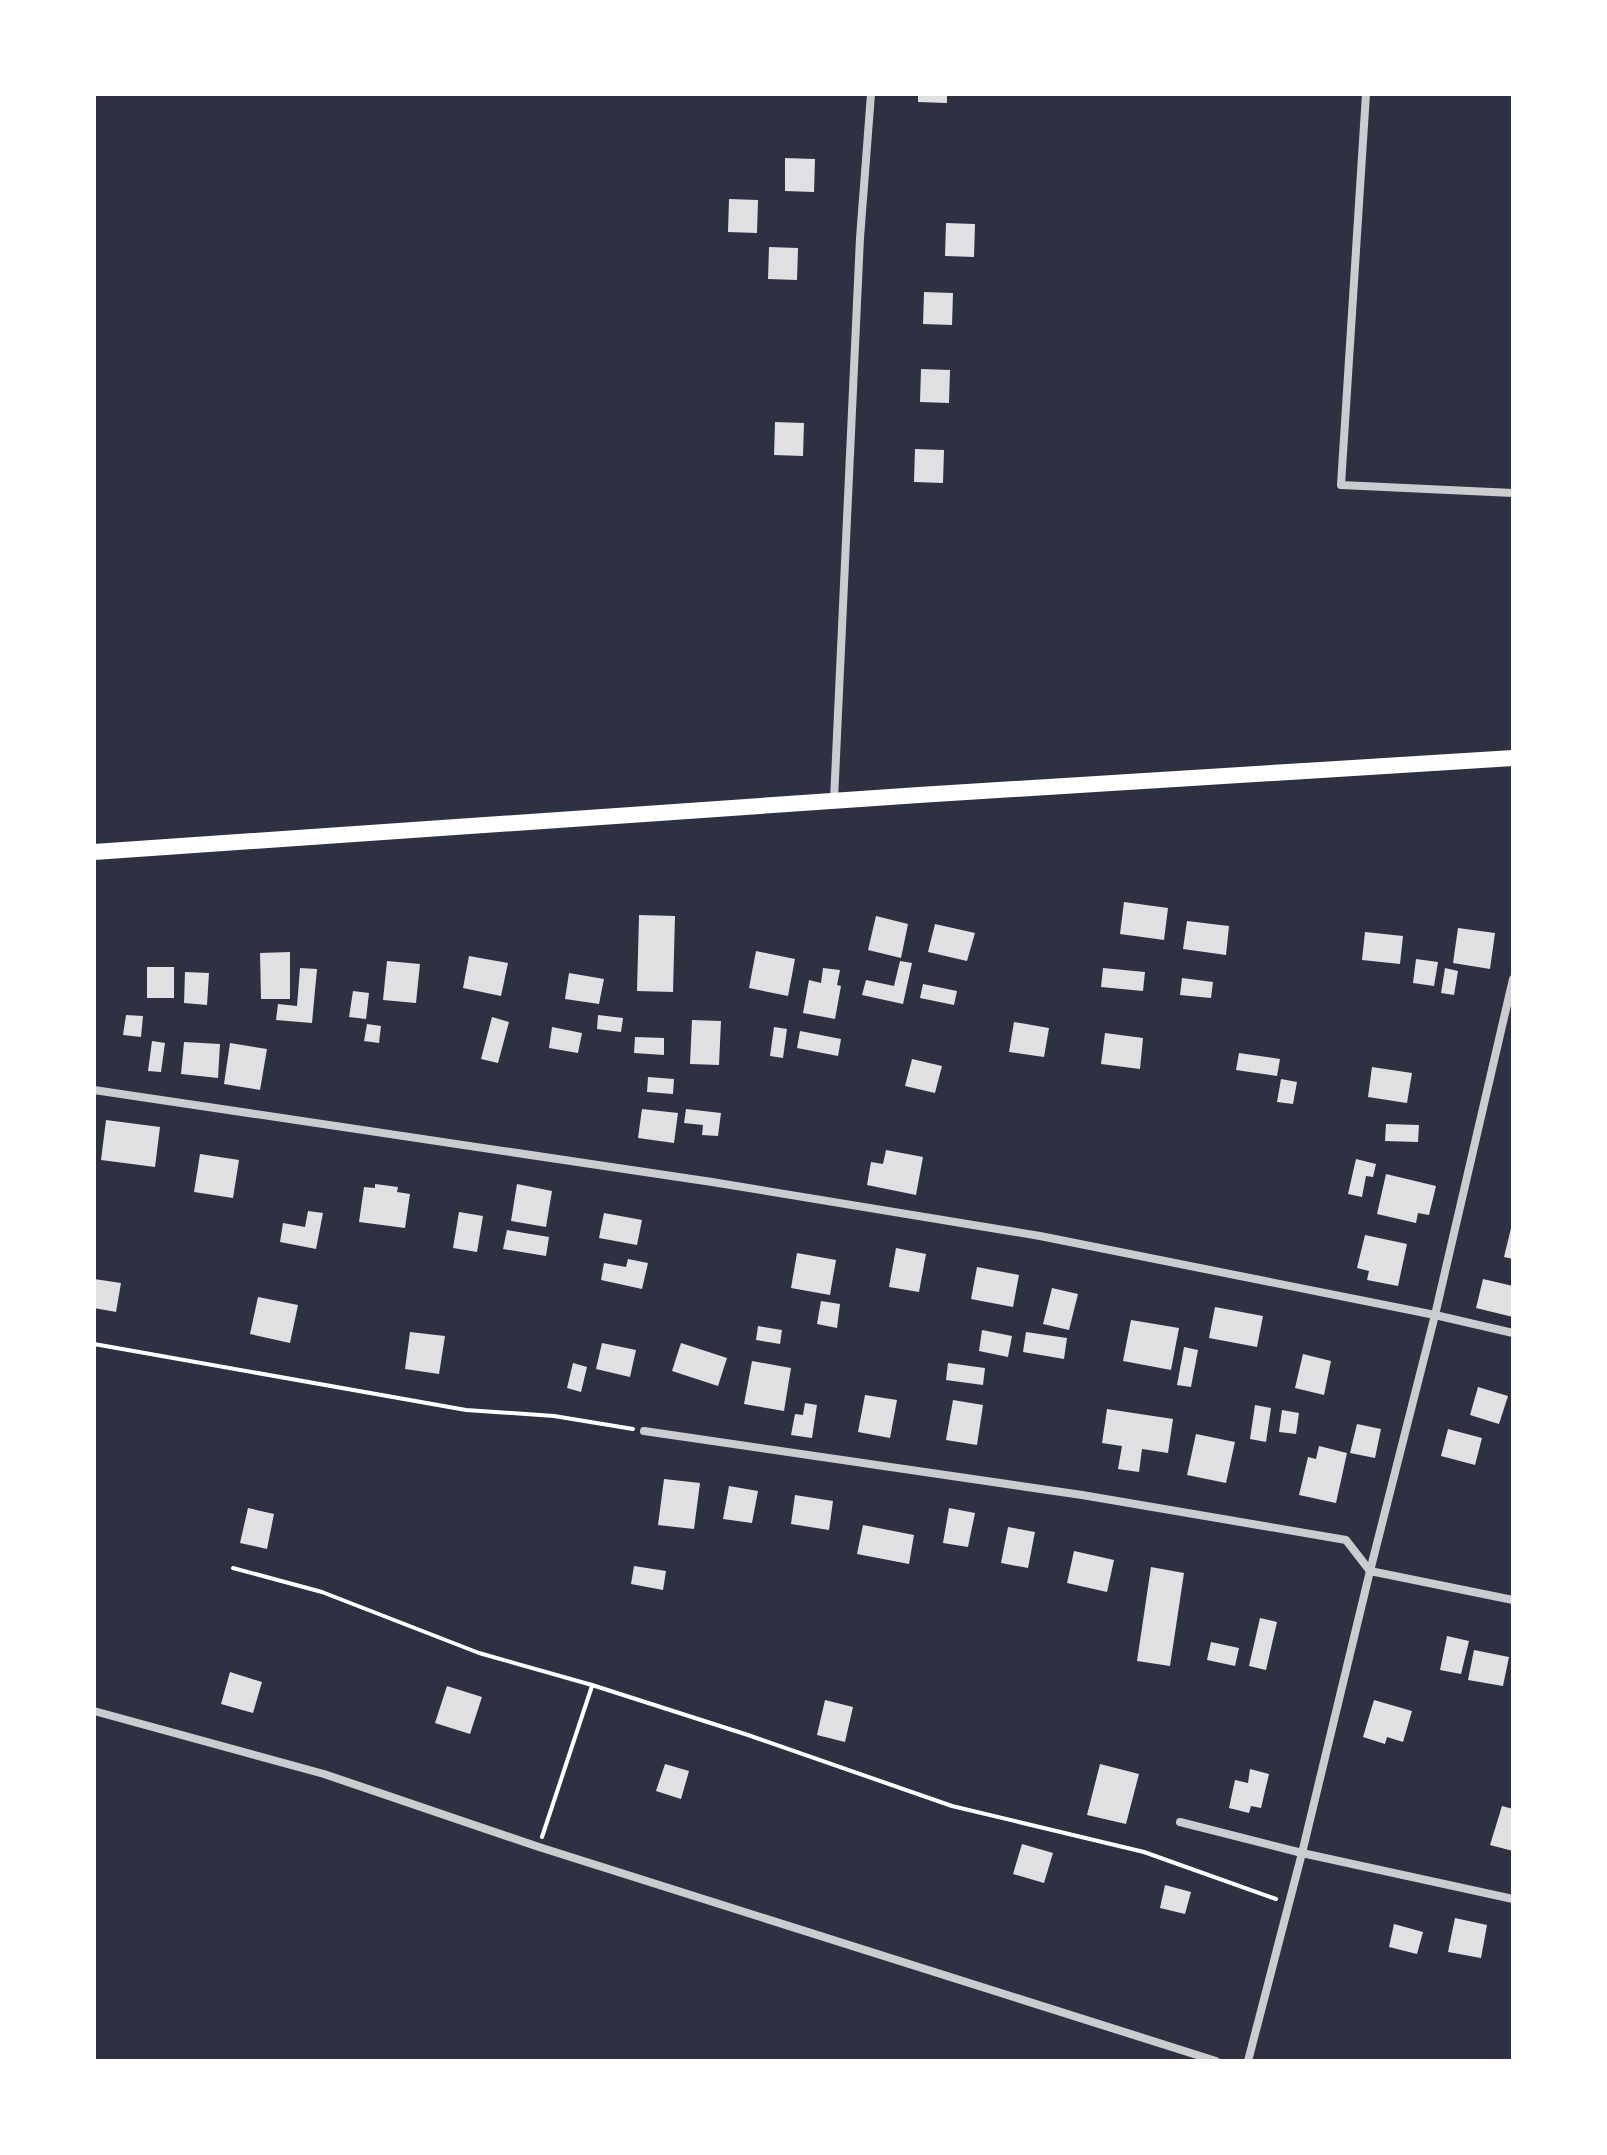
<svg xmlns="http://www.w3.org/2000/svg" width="1607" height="2155" viewBox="0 0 1607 2155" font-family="Inter,sans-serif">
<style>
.building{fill:#e0e0e3}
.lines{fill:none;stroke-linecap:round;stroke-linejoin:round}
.path{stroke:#fff;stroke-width:4}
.minor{stroke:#caccd0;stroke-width:8}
.trunk{stroke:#fff;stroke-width:16}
</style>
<rect width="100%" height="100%" fill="#2d3142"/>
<g class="building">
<polygon points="918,94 947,94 947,103 918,102"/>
<polygon points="785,158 815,159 814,192 785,191"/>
<polygon points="729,199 758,200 757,233 728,232"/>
<polygon points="946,223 975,224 974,257 945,256"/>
<polygon points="769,247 798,248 797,280 768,279"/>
<polygon points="924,292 953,293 952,325 923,324"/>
<polygon points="921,369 950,370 949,403 920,402"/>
<polygon points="775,422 804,423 803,456 774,455"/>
<polygon points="915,449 944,450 943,483 914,482"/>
<polygon points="1124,902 1168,908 1164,940 1120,934"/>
<polygon points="639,915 675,916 673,992 637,991"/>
<polygon points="876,916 908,924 901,958 868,950"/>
<polygon points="1187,921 1229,926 1226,955 1183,949"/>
<polygon points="935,924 975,933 967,961 928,952"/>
<polygon points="1458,928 1495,933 1490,969 1453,963"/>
<polygon points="1365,932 1403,936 1400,964 1362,960"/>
<polygon points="756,951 795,959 788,996 749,988"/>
<polygon points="290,952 290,999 261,999 260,953"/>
<polygon points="469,956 508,963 501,996 463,988"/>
<polygon points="1416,959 1438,962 1434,986 1413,983"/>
<polygon points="387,961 420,964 416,1003 383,1000"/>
<polygon points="900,961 912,963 903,1004 862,995 866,980 894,986"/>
<rect x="147" y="967" width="27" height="31"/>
<polygon points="300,968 317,969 312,1023 276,1020 278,1004 297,1006"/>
<polygon points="823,968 840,970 837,985 841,986 835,1019 803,1013 809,980 821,983"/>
<polygon points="1103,968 1145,972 1143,991 1101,987"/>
<polygon points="1445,968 1458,971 1454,995 1441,993"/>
<polygon points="185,972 209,973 207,1005 184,1003"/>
<polygon points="569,973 604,979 599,1004 565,999"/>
<polygon points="1182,978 1213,982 1211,998 1180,995"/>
<polygon points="923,984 957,991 954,1005 920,998"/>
<polygon points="353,991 369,993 366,1019 349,1017"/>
<polygon points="126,1015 143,1016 141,1037 123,1035"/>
<polygon points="598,1015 623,1018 621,1032 597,1029"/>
<polygon points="492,1017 509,1022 498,1063 481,1059"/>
<polygon points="692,1020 721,1021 719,1065 690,1064"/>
<polygon points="1014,1022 1049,1028 1044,1057 1009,1052"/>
<polygon points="367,1024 381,1026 379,1043 364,1041"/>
<polygon points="552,1027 582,1033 578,1053 549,1048"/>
<polygon points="774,1027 787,1029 783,1058 770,1056"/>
<polygon points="800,1031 841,1039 838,1056 797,1048"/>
<polygon points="1105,1033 1143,1038 1140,1069 1101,1064"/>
<polygon points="635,1037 664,1038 664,1055 634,1053"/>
<polygon points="152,1041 165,1043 161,1072 148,1071"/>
<polygon points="184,1042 220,1044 218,1078 181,1074"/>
<polygon points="230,1043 267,1049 260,1090 224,1084"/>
<polygon points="1239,1053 1280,1059 1277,1076 1236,1070"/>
<polygon points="912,1059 942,1066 935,1093 905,1086"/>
<polygon points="1372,1067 1412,1073 1407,1103 1368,1097"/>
<polygon points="648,1077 674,1079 673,1094 647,1092"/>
<polygon points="1281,1079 1297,1082 1293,1104 1277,1102"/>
<polygon points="642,1109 678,1113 674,1143 638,1138"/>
<polygon points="686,1109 721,1113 718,1136 702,1135 703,1125 684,1123"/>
<polygon points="106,1120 160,1127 155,1167 101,1160"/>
<polygon points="1386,1124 1419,1125 1418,1142 1385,1141"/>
<polygon points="886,1150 923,1157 916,1195 867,1185 871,1162 883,1164"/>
<polygon points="200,1154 239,1160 233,1198 194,1192"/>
<polygon points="1356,1159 1376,1164 1373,1177 1366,1176 1362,1197 1348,1194"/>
<polygon points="1386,1174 1436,1186 1429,1215 1418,1213 1416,1223 1377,1214"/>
<polygon points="375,1184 398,1187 397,1192 410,1194 405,1228 359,1222 364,1187 375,1188"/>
<polygon points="517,1184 552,1191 546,1227 511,1221"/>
<polygon points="308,1211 323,1213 316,1249 280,1242 283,1223 305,1227"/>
<polygon points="459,1212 483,1216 477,1252 453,1248"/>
<polygon points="604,1213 642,1220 637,1245 599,1238"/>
<polygon points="1512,1224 1513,1225 1513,1259 1504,1257"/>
<polygon points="507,1230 549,1237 546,1256 503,1249"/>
<polygon points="1365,1235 1407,1244 1398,1286 1367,1280 1369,1271 1357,1268"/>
<polygon points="896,1248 926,1254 919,1292 889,1287"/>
<polygon points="797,1253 836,1260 830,1295 791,1288"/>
<polygon points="628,1259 648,1263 642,1289 601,1280 604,1263 626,1267"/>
<polygon points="977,1267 1019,1275 1013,1307 971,1299"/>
<polygon points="94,1279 121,1283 116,1312 94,1308"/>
<polygon points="1483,1279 1513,1286 1513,1317 1476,1308"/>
<polygon points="1052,1288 1078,1294 1069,1330 1043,1324"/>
<polygon points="258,1297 298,1305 290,1343 250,1334"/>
<polygon points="821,1301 840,1304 837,1328 817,1324"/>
<polygon points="1215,1307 1263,1316 1257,1347 1209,1338"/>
<polygon points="1131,1320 1179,1328 1171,1370 1123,1361"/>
<polygon points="758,1326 782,1330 780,1344 756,1340"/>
<polygon points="982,1330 1012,1336 1008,1357 979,1351"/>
<polygon points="410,1332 445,1336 439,1374 405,1369"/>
<polygon points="1026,1332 1067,1338 1064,1359 1023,1352"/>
<polygon points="602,1343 636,1350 630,1377 596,1369"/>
<polygon points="681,1343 727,1358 718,1386 672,1371"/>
<polygon points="1184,1347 1198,1350 1191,1387 1177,1385"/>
<polygon points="1303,1354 1331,1361 1324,1395 1295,1388"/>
<polygon points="752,1361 791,1368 784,1411 744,1404"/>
<polygon points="573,1363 587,1367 581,1392 567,1388"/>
<polygon points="948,1363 985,1368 983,1385 946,1380"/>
<polygon points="1478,1387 1508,1396 1499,1424 1470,1415"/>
<polygon points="865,1395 897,1400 890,1438 858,1432"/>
<polygon points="953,1400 983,1405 977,1445 946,1440"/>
<polygon points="805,1403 817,1405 812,1438 791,1435 795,1414 803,1415"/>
<polygon points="1255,1405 1271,1408 1266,1442 1250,1439"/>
<polygon points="1107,1409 1173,1419 1168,1453 1142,1449 1139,1472 1118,1469 1122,1446 1102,1443"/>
<polygon points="1282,1410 1299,1413 1296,1434 1279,1432"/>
<polygon points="1357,1424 1381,1429 1375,1458 1350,1453"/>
<polygon points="1448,1429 1482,1438 1475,1465 1441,1456"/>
<polygon points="1196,1434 1235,1442 1226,1483 1187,1475"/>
<polygon points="1319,1446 1347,1453 1336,1503 1299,1495 1308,1457 1316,1459"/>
<polygon points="664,1479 700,1483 694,1529 658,1525"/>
<polygon points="729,1486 758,1491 752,1523 723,1519"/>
<polygon points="795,1495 833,1501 829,1530 791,1524"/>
<polygon points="248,1508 274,1514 267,1549 240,1543"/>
<polygon points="949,1508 975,1513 968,1547 943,1543"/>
<polygon points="863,1525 914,1535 909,1564 857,1554"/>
<polygon points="1008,1527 1035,1532 1028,1568 1001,1563"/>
<polygon points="1074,1551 1114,1560 1107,1592 1067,1583"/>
<polygon points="634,1566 666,1571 663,1590 631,1584"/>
<polygon points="1151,1567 1184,1573 1170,1666 1137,1661"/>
<polygon points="1260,1618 1277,1622 1266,1670 1249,1666"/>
<polygon points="1447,1636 1469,1641 1461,1674 1440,1670"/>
<polygon points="1211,1642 1239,1648 1235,1666 1207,1660"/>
<polygon points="1474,1650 1509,1657 1503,1686 1468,1680"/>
<polygon points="230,1672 262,1682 253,1713 221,1704"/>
<polygon points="447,1686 482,1697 470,1734 435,1723"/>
<polygon points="825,1700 853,1707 845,1742 817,1735"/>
<polygon points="1374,1700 1412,1711 1403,1742 1387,1737 1385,1744 1363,1737"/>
<polygon points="665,1764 689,1771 681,1799 656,1791"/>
<polygon points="1100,1764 1139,1774 1126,1824 1087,1815"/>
<polygon points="1250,1769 1269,1774 1261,1808 1251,1806 1249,1813 1229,1808 1235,1780 1248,1783"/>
<polygon points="1502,1806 1513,1809 1513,1851 1490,1845"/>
<polygon points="1022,1844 1053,1853 1044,1883 1013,1874"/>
<polygon points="1165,1885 1191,1892 1185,1914 1160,1908"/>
<polygon points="1455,1918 1487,1925 1481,1958 1448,1952"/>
<polygon points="1394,1924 1423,1932 1417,1954 1389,1947"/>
</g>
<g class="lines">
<g class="path">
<polyline points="94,1344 466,1410 554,1416 633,1429"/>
<polyline points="233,1568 322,1592 479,1653 592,1685 748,1735 952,1806 1144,1852 1276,1899"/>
<polyline points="542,1837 592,1686"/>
</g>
<g class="minor">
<polyline points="1366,94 1341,485 1513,493"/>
<polyline points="834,800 860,238 871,94"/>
<polyline points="94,1090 712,1182 1040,1236 1435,1315 1513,1333"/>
<polyline points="644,1431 1082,1495 1346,1540 1370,1571 1513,1600"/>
<polyline points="94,1711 324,1774 539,1847 1216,2061"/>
<polyline points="1180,1822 1302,1853 1513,1899"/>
<polyline points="1248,2061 1302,1853 1370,1571 1435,1315 1513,979"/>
</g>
<polyline class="trunk" points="94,852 919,795 1513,758"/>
</g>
<rect width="1607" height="2155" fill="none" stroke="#ffffff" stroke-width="192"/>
</svg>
